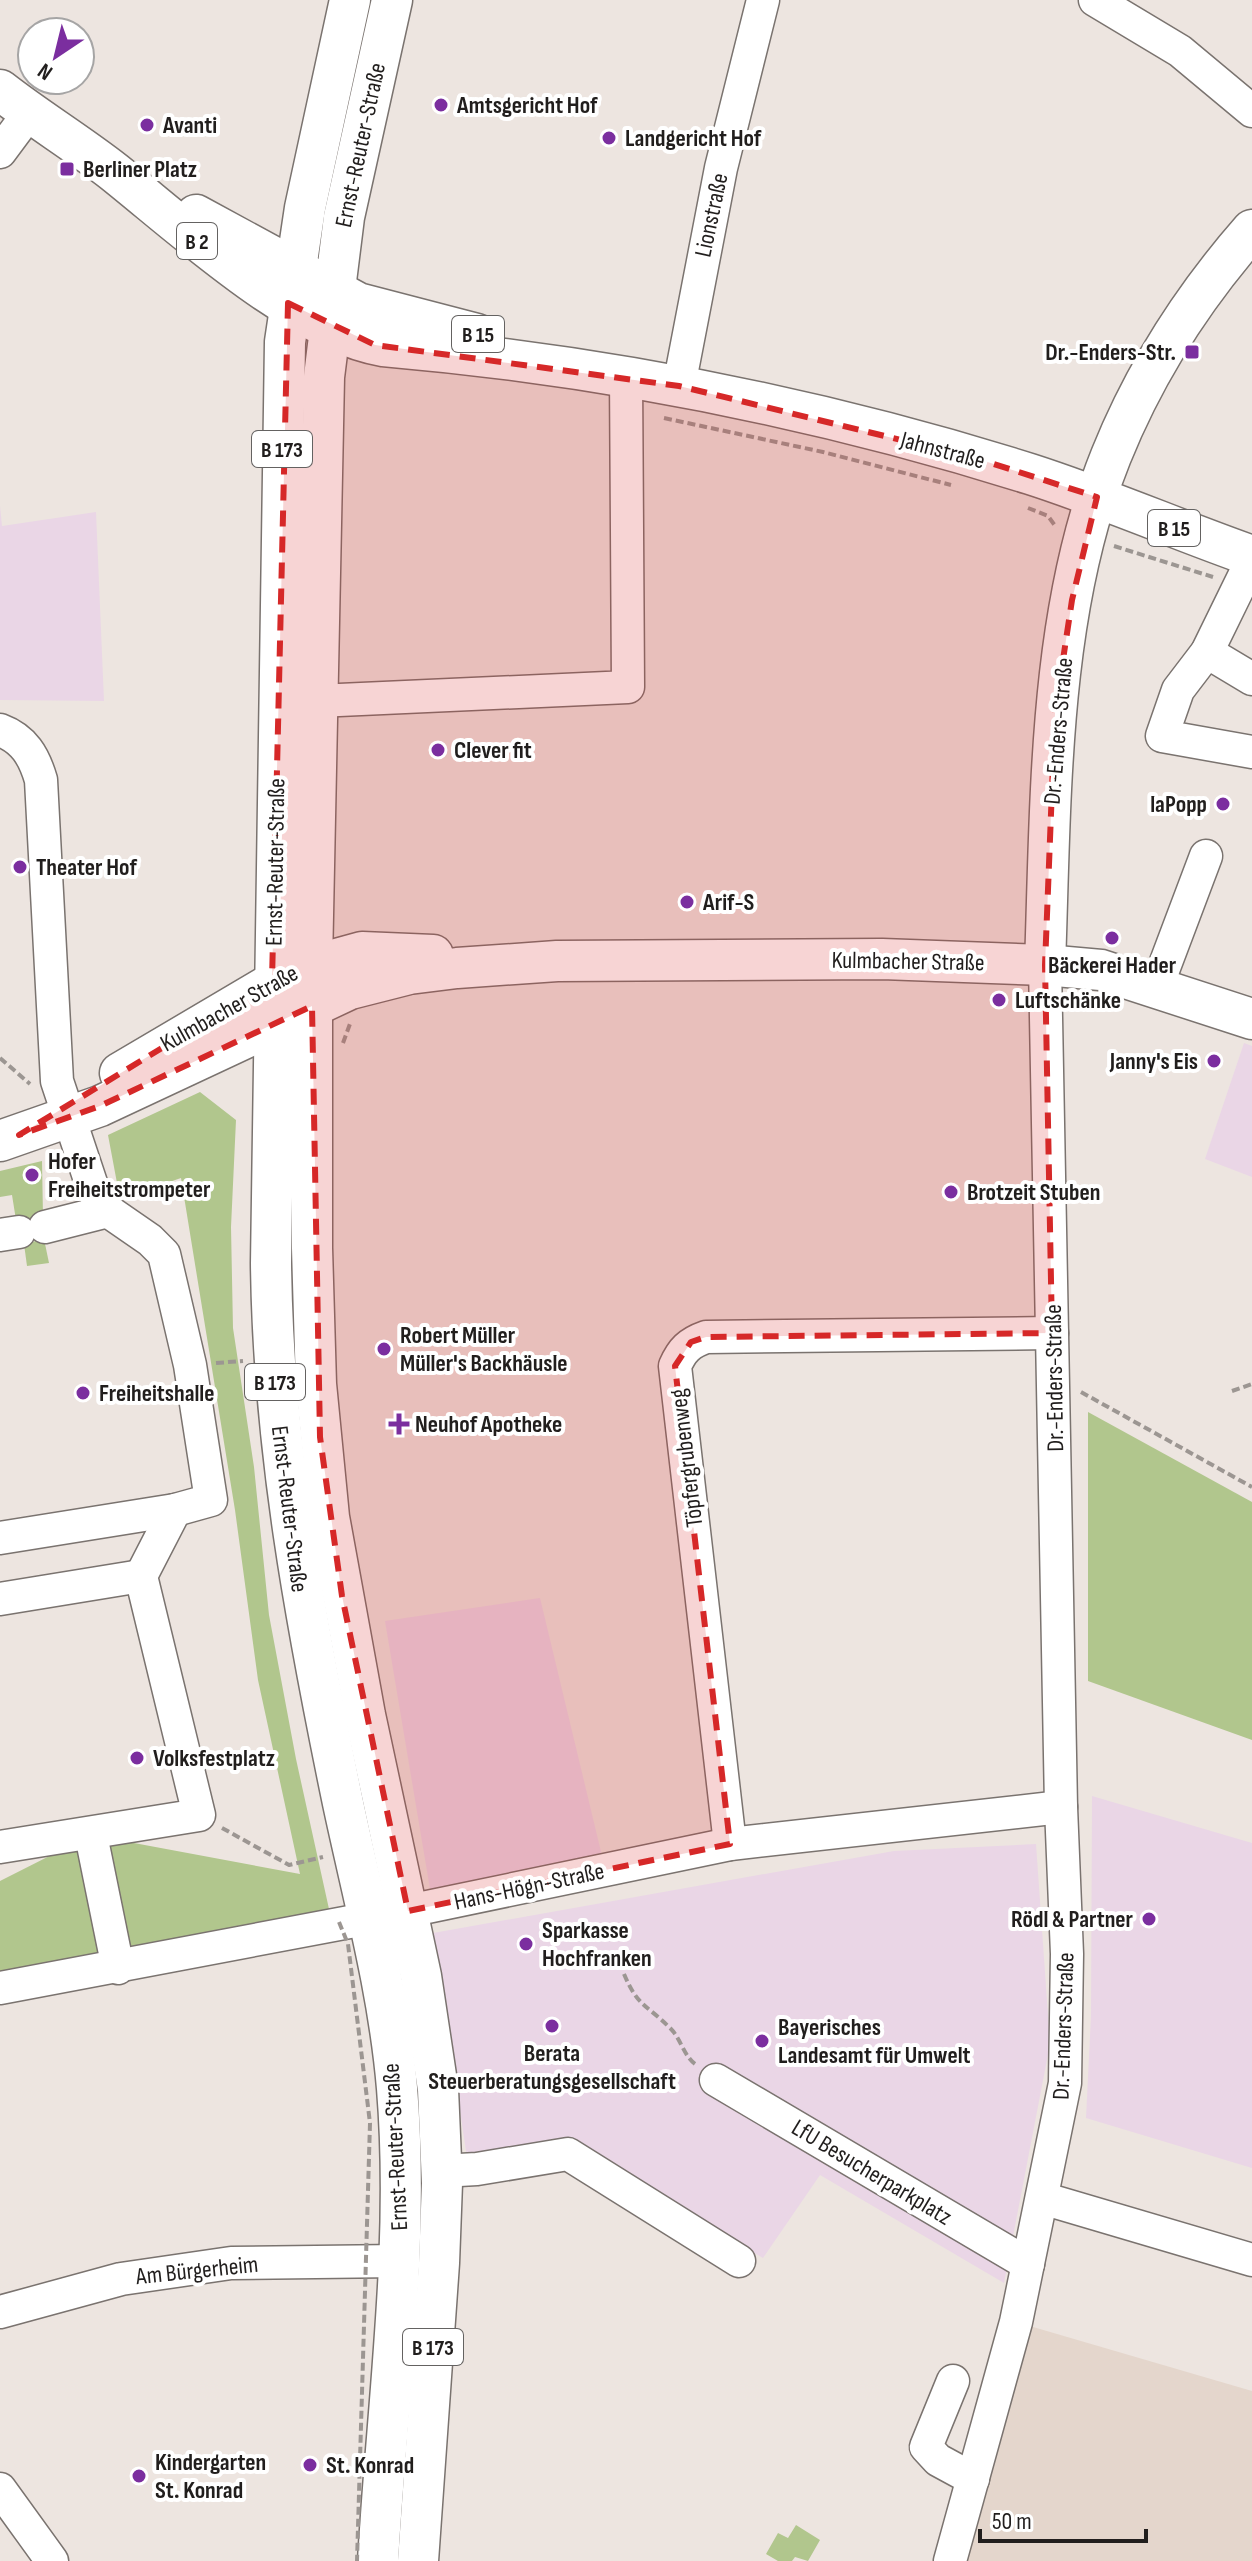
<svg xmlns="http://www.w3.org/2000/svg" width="1252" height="2561" viewBox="0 0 1252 2561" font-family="'Sofia Sans Condensed',sans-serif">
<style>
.commercial{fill:#ead6e6}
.built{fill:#e4d6cc}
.green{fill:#b1c68d}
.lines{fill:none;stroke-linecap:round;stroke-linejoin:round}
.minor-casing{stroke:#7a736f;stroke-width:35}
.major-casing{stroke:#7a736f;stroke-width:43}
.path{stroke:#9c9692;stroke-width:4;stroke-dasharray:8 4;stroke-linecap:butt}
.minor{stroke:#fff;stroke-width:32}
.major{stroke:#fff;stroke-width:40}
.path-bridge{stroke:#9c9692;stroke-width:4;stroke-dasharray:8 4;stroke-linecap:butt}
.marked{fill:#d62828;fill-opacity:0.2;stroke:#d62828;stroke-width:6;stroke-dasharray:16 10;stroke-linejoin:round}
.poi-dot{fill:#7b2e9f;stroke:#fff;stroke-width:3}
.labels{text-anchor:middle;stroke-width:8;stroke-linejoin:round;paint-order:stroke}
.shield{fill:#fff;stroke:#646261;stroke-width:2}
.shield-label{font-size:22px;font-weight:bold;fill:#211e1d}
.poi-label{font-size:24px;font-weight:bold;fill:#211e1d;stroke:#fff;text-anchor:start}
.street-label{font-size:24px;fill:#211e1d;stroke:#fff}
</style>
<rect width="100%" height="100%" fill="#ede5e0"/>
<g class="commercial">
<polygon points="0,506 2,526 96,512 104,701 0,700"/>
<polygon points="1244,1043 1252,1046 1252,1177 1205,1159"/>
<polygon points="540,1598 602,1856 430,1889 385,1621"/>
<polygon points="1092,1796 1252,1843 1252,2168 1086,2118 1091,2016"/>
<polygon points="1036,1844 1050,2044 1004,2283 820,2175 763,2258 566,2143 468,2164 433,1933 894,1851"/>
</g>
<polygon class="built" points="1016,2322 1252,2391 1252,2561 950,2561"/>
<g class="green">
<polygon points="200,1092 236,1120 231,1227 233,1328 254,1467 269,1615 296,1759 329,1909 0,1974 0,1881 91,1835 300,1874 258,1680 235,1510 181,1178 120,1199 108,1135"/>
<polygon points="42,1161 43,1217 16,1220 12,1195 0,1197 0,1171"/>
<polygon points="44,1239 49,1263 27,1266 24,1244"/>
<polygon points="1088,1412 1252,1502 1252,1740 1088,1681"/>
<polygon points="796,2525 820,2540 808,2561 795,2557 792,2561 778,2561 766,2554 778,2533 788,2538"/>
</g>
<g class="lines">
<defs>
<g id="minor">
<polyline points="1095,0 1180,51 1252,111"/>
<polyline points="0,152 29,113"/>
<polyline points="679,386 721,168 763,0"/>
<polyline points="1252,560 1207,652 1178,690 1162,736 1252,752"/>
<polyline points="1207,652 1252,679"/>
<polyline points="317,701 628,687 626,375"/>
<path d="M0 730C24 739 34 756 41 780L57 1081 94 1192 108 1211 150 1240 164 1254 190 1365 211 1500 175 1510 0 1538"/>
<polyline points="1157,986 1206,856"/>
<polyline points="45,1227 108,1211"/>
<polyline points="0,1235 19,1232"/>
<polyline points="0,1599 141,1576"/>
<polyline points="91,1835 118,1968"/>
<path d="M730 1844 675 1366C682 1350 689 1343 706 1337L1052 1333"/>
<polyline points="0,1847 199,1815 141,1576 175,1510"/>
<polyline points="0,1988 408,1911 730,1844 1061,1807"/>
<polyline points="716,2080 1028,2264"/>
<polyline points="441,2171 477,2169 568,2154 739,2261"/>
<polyline points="1042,2198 1252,2260"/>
<polyline points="0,2312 121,2279 231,2263 399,2261"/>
<polyline points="953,2381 926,2447 938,2460 973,2479"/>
<polyline points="0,2489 52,2561"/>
<polyline points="950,2561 1016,2322 1065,2083 1067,1954 1061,1807 1045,965"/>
</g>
<g id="major">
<path d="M350 0 305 208 285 342 271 1263C273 1447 306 1624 343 1803 363 1897 389 1992 397 2088 410 2245 387 2404 378 2561"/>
<polyline points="392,0 344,217 324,377 312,964 312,1248 316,1384 329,1517 365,1715 421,1976 438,2089 442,2183 439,2263 418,2561"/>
<path d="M0 90C37 119 77 143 114 172 183 227 295 331 383 346 602 365 820 408 1030 474 1105 498 1178 530 1252 556"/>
<polyline points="196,215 358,303 477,334"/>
<path d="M1045 965C1051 799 1048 612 1111 456 1144 374 1194 296 1252 230"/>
<polyline points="120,1073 293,971 362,952 433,955"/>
<polyline points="0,1141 100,1106 350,989 409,974 457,968 557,961 882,959 1045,965 1101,970 1252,1019"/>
</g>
</defs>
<use href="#minor" class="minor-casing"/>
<use href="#major" class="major-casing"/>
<g class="path">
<polyline points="664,418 823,452 951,485"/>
<polyline points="1028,508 1048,516 1056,527"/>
<polyline points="1114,546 1213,577"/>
<polyline points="343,1043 351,1021"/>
<polyline points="0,1058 30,1084"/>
<polyline points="216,1363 243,1361"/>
<polyline points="1232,1391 1252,1384"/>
<polyline points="1081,1392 1252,1487"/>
<polyline points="222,1828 289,1865 323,1857"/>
<path d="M624 1974C638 2007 646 2004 669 2027 681 2038 683 2055 695 2064"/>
</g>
<use href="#minor" class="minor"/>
<use href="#major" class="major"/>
<polyline class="path-bridge" points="339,1922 348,1944 370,2123 357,2561"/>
</g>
<path class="marked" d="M288 303 375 345 679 386 975 458 1097 497 1072 600 1055 713 1045 965 1052 1333 706 1337 691 1342 675 1366 730 1844 408 1911 342 1596 320 1437 312 1006 100 1106 19 1135 272 981Z"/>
<g class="poi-dot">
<circle cx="441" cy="105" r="8"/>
<circle cx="147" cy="125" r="8"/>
<circle cx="609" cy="138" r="8"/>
<rect x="59" y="161" width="16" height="16" rx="4"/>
<rect x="1184" y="344" width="16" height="16" rx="4"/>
<circle cx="438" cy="750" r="8"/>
<circle cx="1223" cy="804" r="8"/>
<circle cx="20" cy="867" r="8"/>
<circle cx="687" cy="902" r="8"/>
<circle cx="1112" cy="938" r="8"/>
<circle cx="999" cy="1000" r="8"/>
<circle cx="1214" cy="1061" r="8"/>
<circle cx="32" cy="1175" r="8"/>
<circle cx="951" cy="1192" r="8"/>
<circle cx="384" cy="1349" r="8"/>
<circle cx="83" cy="1393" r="8"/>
<path d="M395 1412h8v8h8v8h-8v8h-8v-8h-8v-8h8z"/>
<circle cx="137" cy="1758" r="8"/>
<circle cx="1149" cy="1919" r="8"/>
<circle cx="526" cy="1944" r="8"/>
<circle cx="552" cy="2026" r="8"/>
<circle cx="762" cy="2041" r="8"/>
<circle cx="310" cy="2465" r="8"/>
<circle cx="139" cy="2476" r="8"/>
</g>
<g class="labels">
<g class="shield">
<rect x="177" y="223" width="40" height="36" rx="6"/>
<rect x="452" y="316" width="52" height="36" rx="6"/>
<rect x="252" y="431" width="60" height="36" rx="6"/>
<rect x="1148" y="510" width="52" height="36" rx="6"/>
<rect x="245" y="1364" width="60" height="36" rx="6"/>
<rect x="403" y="2329" width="60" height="36" rx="6"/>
</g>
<g class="shield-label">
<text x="197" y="249">B 2</text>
<text x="478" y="342">B 15</text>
<text x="282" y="457">B 173</text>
<text x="1174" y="536">B 15</text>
<text x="275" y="1390">B 173</text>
<text x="433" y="2355">B 173</text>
</g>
<g class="poi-label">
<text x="457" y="113">Amtsgericht Hof</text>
<text x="163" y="133">Avanti</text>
<text x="625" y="146">Landgericht Hof</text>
<text x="83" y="177">Berliner Platz</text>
<text x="1176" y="360" text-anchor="end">Dr.-Enders-Str.</text>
<text x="454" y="758">Clever fit</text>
<text x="1207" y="812" text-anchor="end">laPopp</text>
<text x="36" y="875">Theater Hof</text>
<text x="703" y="910">Arif-S</text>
<text x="1112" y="973" text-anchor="middle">Bäckerei Hader</text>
<text x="1015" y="1008">Luftschänke</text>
<text x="1198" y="1069" text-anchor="end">Janny's Eis</text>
<text x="48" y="1169">Hofer<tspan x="48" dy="28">Freiheitstrompeter</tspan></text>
<text x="967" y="1200">Brotzeit Stuben</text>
<text x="400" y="1343">Robert Müller<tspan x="400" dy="28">Müller's Backhäusle</tspan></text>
<text x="99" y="1401">Freiheitshalle</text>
<text x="415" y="1432">Neuhof Apotheke</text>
<text x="153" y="1766">Volksfestplatz</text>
<text x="1133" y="1927" text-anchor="end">Rödl &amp; Partner</text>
<text x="542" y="1938">Sparkasse<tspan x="542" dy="28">Hochfranken</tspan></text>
<text x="778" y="2035">Bayerisches<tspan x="778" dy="28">Landesamt für Umwelt</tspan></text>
<text x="552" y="2061" text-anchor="middle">Berata<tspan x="552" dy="28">Steuerberatungsgesellschaft</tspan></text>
<text x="155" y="2470">Kindergarten<tspan x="155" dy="28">St. Konrad</tspan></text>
<text x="326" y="2473">St. Konrad</text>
</g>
<g class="street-label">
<text transform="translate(360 145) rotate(-78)" y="8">Ernst-Reuter-Straße</text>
<text transform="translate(711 215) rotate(-78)" y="8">Lionstraße</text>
<text transform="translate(943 450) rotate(15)" y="8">Jahnstraße</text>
<text transform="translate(1058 731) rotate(-85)" y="8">Dr.-Enders-Straße</text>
<text transform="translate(275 862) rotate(-89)" y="8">Ernst-Reuter-Straße</text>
<text transform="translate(908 961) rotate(1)" y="8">Kulmbacher Straße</text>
<text transform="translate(229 1008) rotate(-29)" y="8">Kulmbacher Straße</text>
<text transform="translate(1054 1378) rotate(-91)" y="8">Dr.-Enders-Straße</text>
<text transform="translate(686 1458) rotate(-97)" y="8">Töpfergrubenweg</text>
<text transform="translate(290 1509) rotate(83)" y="8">Ernst-Reuter-Straße</text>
<text transform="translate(529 1886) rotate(-12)" y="8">Hans-Högn-Straße</text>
<text transform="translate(1063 2026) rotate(-88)" y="8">Dr.-Enders-Straße</text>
<text transform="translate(395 2147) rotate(-93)" y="8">Ernst-Reuter-Straße</text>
<text transform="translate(872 2172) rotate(31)" y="8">LfU Besucherparkplatz</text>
<text transform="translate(197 2270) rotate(-6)" y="8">Am Bürgerheim</text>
</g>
</g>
<g transform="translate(56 56) rotate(215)"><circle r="38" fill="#ffffff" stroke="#a6a5a5" stroke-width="2"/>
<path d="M0-6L14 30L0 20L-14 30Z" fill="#7b2e9f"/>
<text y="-12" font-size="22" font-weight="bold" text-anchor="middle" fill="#211e1d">N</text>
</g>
<path d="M980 2529v12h166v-12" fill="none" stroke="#211e1d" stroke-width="4"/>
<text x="992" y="2529" font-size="24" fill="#211e1d" stroke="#ffffff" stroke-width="6" paint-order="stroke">50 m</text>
</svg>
